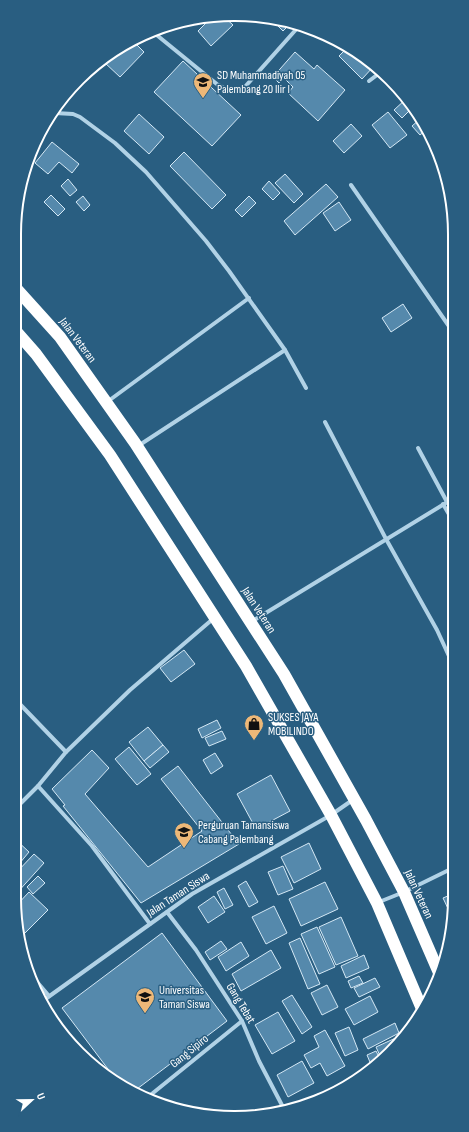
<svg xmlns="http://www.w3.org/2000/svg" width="469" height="1132" viewBox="0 0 469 1132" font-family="'Sofia Sans Condensed',sans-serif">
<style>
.building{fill:#5589ac;stroke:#d4e8f5}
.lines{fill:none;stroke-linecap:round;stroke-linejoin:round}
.street{stroke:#b1d2e6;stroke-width:4}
.highway{stroke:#fff;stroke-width:12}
.labels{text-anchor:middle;stroke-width:3;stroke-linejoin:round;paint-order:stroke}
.poi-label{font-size:12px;fill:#fff;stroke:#295e81;text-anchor:start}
.street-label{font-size:12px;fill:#fff;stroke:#295e81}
.rim{fill:none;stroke:#fff;stroke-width:2}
</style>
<rect width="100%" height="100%" fill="#295e81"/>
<g class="building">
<polygon points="220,14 222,15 233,25 211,46 198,31 213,16"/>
<polygon points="273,21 290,24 283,31"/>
<polygon points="132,40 144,52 120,77 104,62"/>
<polygon points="348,47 357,51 374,66 362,79 339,56"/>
<polygon points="295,52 314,69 317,65 345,90 318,121 288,93 293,87 284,78 279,83 273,77"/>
<polygon points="183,61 241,115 212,146 154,92"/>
<polygon points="406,99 412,108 402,118 394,110"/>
<polygon points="388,112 407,135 390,148 372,125"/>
<polygon points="139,114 164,137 149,154 124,131"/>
<polygon points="419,120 426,130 420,135 412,126"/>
<polygon points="351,124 362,136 344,153 333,141"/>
<polygon points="52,142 79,164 72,173 59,162 48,174 35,163"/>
<polygon points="184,152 226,195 212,209 170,166"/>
<polygon points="285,174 303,194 294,203 275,183"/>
<polygon points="68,179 77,190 70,196 61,186"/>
<polygon points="269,181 280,193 273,200 262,189"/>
<polygon points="326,184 338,197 295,235 284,221"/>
<polygon points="51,195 65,209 58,216 44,202"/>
<polygon points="83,196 90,205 84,211 76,202"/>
<polygon points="249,196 256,203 242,217 235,210"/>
<polygon points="339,202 351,220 335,231 323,213"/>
<polygon points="403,304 412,318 391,332 382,318"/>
<polygon points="184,650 195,664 171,682 160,668"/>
<polygon points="217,720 221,728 202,738 198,729"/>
<polygon points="148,727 163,745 144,761 129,742"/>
<polygon points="222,731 226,739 209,746 205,738"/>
<polygon points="163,745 169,752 150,768 144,761"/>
<polygon points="129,747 151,774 137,785 115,759"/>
<polygon points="92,750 109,768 85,794 148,867 202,831 161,779 178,766 239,844 141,903 63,806 65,805 52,789"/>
<polygon points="215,753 223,766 211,774 203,760"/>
<polygon points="271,775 290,811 256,829 237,794"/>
<polygon points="14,838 29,852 14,870"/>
<polygon points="309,843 321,869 294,883 281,857"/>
<polygon points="34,854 44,863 16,894 14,892 14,875"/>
<polygon points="283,866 293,889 278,895 268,872"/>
<polygon points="38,876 45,883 33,894 27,887"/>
<polygon points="246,881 258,902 249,907 238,886"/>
<polygon points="325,882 338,909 301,926 289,899"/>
<polygon points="224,888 233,905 225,909 217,892"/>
<polygon points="29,892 48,910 23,935 20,932 15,907"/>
<polygon points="455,893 455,898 452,917 443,898"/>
<polygon points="214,896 225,912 208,923 198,907"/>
<polygon points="274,906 287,933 266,944 252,917"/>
<polygon points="341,917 358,956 336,965 319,927"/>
<polygon points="317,927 335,967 319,974 301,934"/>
<polygon points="162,933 227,1021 133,1092 124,1089 120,1085 62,1008"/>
<polygon points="300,938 320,984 308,989 289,943"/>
<polygon points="221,941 227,949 210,960 205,952"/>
<polygon points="241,942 249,956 226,971 218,957"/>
<polygon points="271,950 281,968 241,991 232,974"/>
<polygon points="364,955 369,968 346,978 341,966"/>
<polygon points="359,976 363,983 351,988 348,981"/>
<polygon points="375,978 380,987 359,997 354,988"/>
<polygon points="327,985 338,1007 322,1015 311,993"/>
<polygon points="292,995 312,1027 302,1034 282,1001"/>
<polygon points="370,996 378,1012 354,1025 345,1009"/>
<polygon points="278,1012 295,1041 272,1054 255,1025"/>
<polygon points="56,1019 85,1054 83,1055 69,1043 56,1020"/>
<polygon points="395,1023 399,1033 368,1049 363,1039"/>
<polygon points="349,1027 358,1050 345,1056 335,1033"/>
<polygon points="325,1030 345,1066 327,1076 320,1063 311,1068 304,1055 319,1047 314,1036"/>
<polygon points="400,1036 401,1039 381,1058 376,1047"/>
<polygon points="376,1051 380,1059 372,1067 367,1055"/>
<polygon points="302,1061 314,1083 288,1097 277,1075"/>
<polygon points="353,1080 354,1082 324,1095 323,1093"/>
<polygon points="318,1094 319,1097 294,1107 293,1105"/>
</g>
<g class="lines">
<g class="street">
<path d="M153 32 218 85C227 89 233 93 243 89L300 25"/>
<polyline points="369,81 381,72"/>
<polyline points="55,113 73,114 80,117 115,143 146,172 206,241 229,271 285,350 306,388"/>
<polyline points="351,185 453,332"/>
<polyline points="107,402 249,298"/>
<polyline points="325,422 386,539 437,630 454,667"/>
<polyline points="138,446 285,350"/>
<polyline points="418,448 447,502"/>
<polyline points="443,504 454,523"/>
<polyline points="251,622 454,498"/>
<polyline points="14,698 66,752"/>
<polyline points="38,786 92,846 150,924"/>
<polyline points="14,810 38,786 66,752 130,690 214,618"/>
<polyline points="379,902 404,892 455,867"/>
<polyline points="167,912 196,950 242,1021 259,1061 285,1111"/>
<polyline points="26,969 49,996"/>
<polyline points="44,1000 192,894 331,815 354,799"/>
<polyline points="148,1097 242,1021"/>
</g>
<g class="highway">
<polyline points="14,286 60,337 135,443 284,674 366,820 404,892 440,975"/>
<polyline points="14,329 36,354 110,455 246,666 331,815 377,903 422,1009"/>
</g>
</g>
<defs>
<symbol id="school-pin" viewBox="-11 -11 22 30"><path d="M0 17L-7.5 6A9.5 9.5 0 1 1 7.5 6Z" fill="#edb878" stroke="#295e81"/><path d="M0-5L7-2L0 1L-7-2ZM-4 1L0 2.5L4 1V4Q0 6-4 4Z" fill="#111"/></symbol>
<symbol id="shop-pin" viewBox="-11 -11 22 30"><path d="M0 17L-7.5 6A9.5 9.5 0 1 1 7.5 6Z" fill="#edb878" stroke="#295e81"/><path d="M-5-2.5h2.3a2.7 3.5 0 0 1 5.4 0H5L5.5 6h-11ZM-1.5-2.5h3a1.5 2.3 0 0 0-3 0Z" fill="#111"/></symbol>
<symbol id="university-pin" viewBox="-11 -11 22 30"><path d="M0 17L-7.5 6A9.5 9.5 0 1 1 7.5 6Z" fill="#edb878" stroke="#295e81"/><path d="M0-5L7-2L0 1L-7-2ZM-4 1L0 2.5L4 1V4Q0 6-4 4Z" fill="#111"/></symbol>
</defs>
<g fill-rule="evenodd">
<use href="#school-pin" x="192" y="71" width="22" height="30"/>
<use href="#shop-pin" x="243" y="713" width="22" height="30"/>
<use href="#school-pin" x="173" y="821" width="22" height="30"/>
<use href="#university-pin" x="134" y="986" width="22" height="30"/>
</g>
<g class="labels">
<g class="poi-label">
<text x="217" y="79">SD Muhammadiyah 05<tspan x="217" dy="14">Palembang 20 Ilir I</tspan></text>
<text x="268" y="721">SUKSES JAYA<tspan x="268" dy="14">MOBILINDO</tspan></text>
<text x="198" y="829">Perguruan Tamansiswa<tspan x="198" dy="14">Cabang Palembang</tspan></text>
<text x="159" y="994">Universitas<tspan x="159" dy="14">Taman Siswa</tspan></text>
</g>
<g class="street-label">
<text transform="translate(78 340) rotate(53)" y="4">Jalan Veteran</text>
<text transform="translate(259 610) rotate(57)" y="4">Jalan Veteran</text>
<text transform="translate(178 894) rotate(-33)" y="4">Jalan Taman Siswa</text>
<text transform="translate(419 894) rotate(65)" y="4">Jalan Veteran</text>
<text transform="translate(241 1003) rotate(59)" y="4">Gang Tebat</text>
<text transform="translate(189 1051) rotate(-39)" y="4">Gang Sipiro</text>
</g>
</g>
<path d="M0 0H469V1132H0ZM234 21H235A213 213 0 0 1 448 234V898A213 213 0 0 1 235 1111H234A213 213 0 0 1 21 898V234A213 213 0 0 1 234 21Z" fill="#295e81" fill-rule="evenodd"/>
<path class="rim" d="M234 21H235A213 213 0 0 1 448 234V898A213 213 0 0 1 235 1111H234A213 213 0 0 1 21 898V234A213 213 0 0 1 234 21Z"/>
<g transform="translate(32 1100) rotate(68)" stroke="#295e81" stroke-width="3" paint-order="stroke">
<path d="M0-3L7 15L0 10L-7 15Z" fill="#ffffff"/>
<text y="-6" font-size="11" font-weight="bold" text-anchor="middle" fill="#ffffff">U</text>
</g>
</svg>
